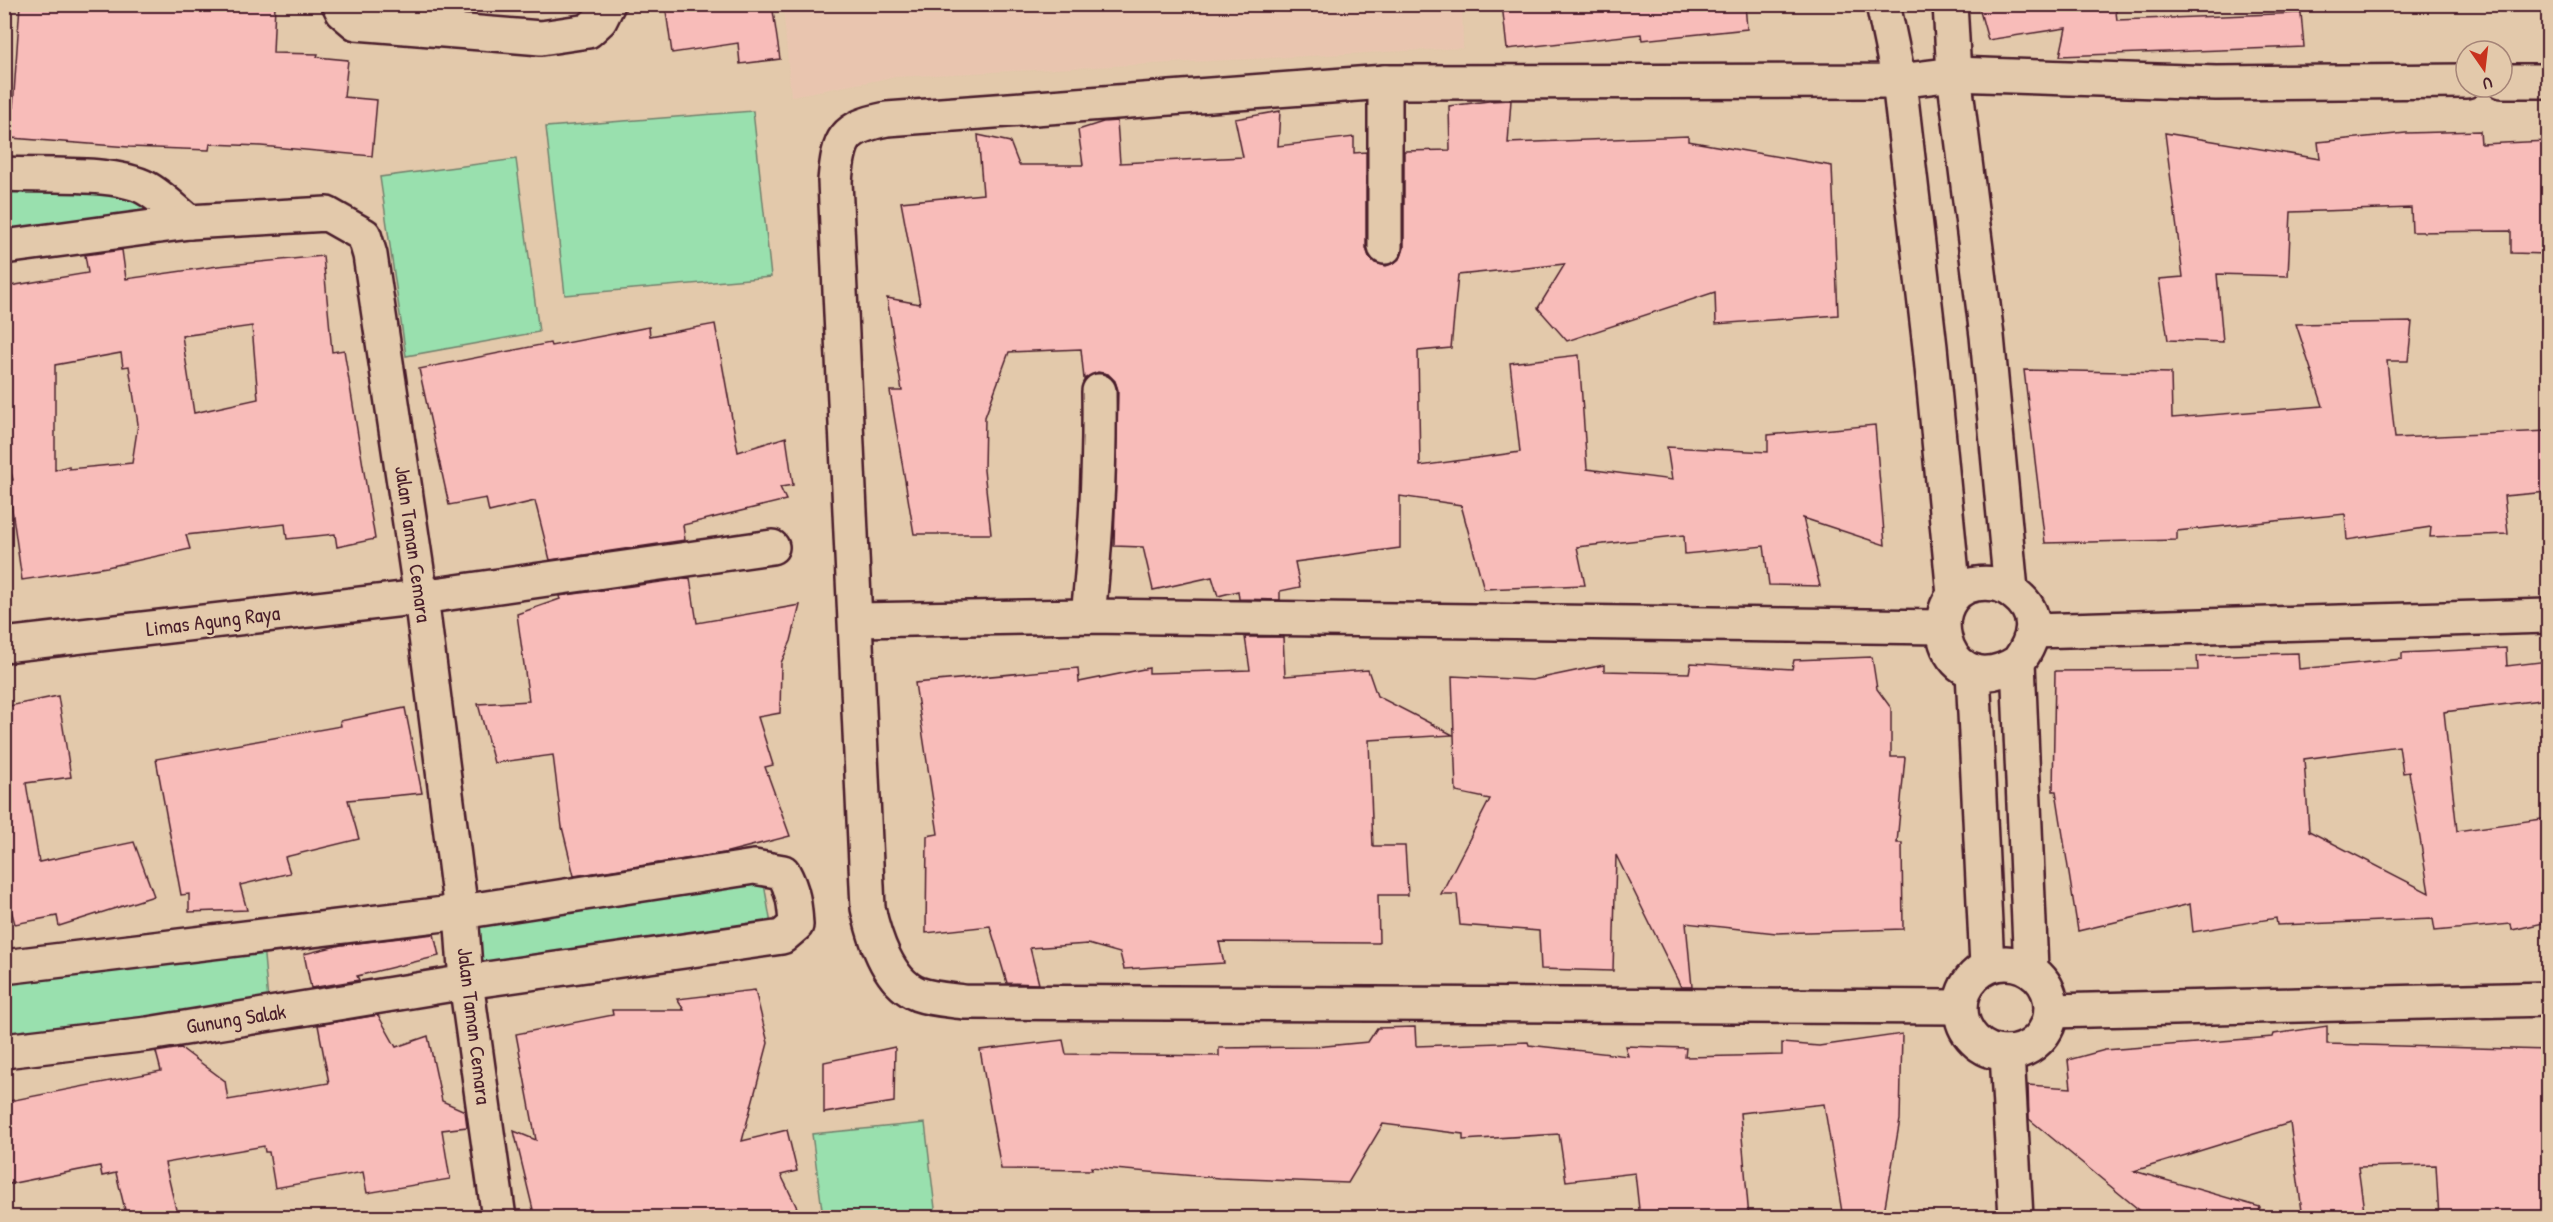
<svg xmlns="http://www.w3.org/2000/svg" width="2553" height="1222" viewBox="0 0 2553 1222" font-family="'Patrick Hand',sans-serif">
<style>
.built{fill:#e9c5af}
.green{fill:#99e0ae;stroke:#72806c;stroke-width:1.5}
.building{fill:#f8bcb9;stroke:#4a1f2b;stroke-width:1.5;fill-rule:evenodd}
.lines{fill:none;stroke-linecap:round;stroke-linejoin:round}
.minor-casing{stroke:#4a1f2b;stroke-width:38}
.minor{stroke:#e3c9ab;stroke-width:33}
.labels{text-anchor:middle;stroke-width:4.5;stroke-linejoin:round;paint-order:stroke}
.street-label{font-size:21px;fill:#4a1f2b;stroke:#e3c9ab}
</style>
<rect width="100%" height="100%" fill="#e3c9ab"/>
<filter id="ink" filterUnits="userSpaceOnUse"><feTurbulence type="fractalNoise" baseFrequency=".0167" numOctaves="2"/><feDisplacementMap in="SourceGraphic" scale="12" xChannelSelector="R" yChannelSelector="G"/><feConvolveMatrix kernelMatrix="1 2 1 2 8 2 1 2 1" color-interpolation-filters="sRGB"/></filter>
<g filter="url(#ink)">
<polygon class="built" points="783,5 1462,5 1463,48 895,77 791,96"/>
<g class="green">
<polygon points="753,111 771,277 565,295 546,127"/>
<polygon points="516,159 539,332 406,356 380,177"/>
<polygon points="5,186 120,190 155,213 5,232"/>
<polygon points="763,878 772,930 483,969 474,919"/>
<polygon points="263,945 268,1001 5,1037 4,976"/>
<polygon points="925,1123 936,1217 823,1217 812,1134"/>
</g>
<g class="building">
<polygon points="20,4 275,4 273,53 318,54 317,57 348,60 344,97 377,100 372,156 261,146 210,144 209,150 129,147 11,138"/>
<polygon points="665,4 772,4 780,59 740,64 738,43 672,53"/>
<polygon points="1502,4 1745,4 1747,29 1642,40 1641,34 1507,49"/>
<polygon points="1978,4 2115,4 2117,20 2301,13 2304,47 2060,56 2066,28 1988,40"/>
<polygon points="1511,100 1508,143 1688,136 1688,141 1832,166 1838,315 1716,324 1715,292 1567,341 1538,308 1565,264 1458,275 1451,348 1418,351 1420,466 1520,452 1510,363 1579,355 1587,469 1672,480 1667,447 1768,452 1768,435 1875,425 1885,545 1803,518 1820,586 1769,585 1764,546 1685,554 1684,535 1577,547 1585,585 1484,589 1461,505 1400,496 1400,548 1295,562 1300,587 1280,591 1280,600 1239,599 1238,591 1218,596 1212,577 1153,590 1143,547 1114,546 1118,390 1115,381 1108,374 1098,372 1084,379 1081,349 1009,352 985,417 984,470 991,534 914,534 890,391 902,391 887,298 920,304 901,202 983,194 978,135 1010,142 1019,165 1083,165 1078,130 1103,122 1117,121 1120,163 1243,157 1235,119 1280,111 1278,146 1354,137 1354,153 1366,152 1366,248 1369,257 1375,263 1386,266 1394,263 1401,257 1404,248 1404,151 1450,150 1449,106 1489,101"/>
<polygon points="2480,131 2481,144 2548,141 2548,254 2511,253 2511,231 2412,232 2411,208 2291,212 2288,276 2217,274 2223,342 2168,340 2159,279 2183,277 2165,133 2320,159 2318,142 2406,133"/>
<path d="M122 250 126 279 218 266 323 256 332 352 344 350 375 539 337 547 335 534 287 539 285 524 186 535 190 549 107 567 22 580 8 481 13 480 4 445V287L88 273 85 255ZM252 326 258 399 194 413 182 336ZM121 353 123 367 129 366 138 424 132 463 69 469V466L55 470V365Z"/>
<polygon points="2412,322 2408,361 2387,361 2395,438 2548,431 2548,492 2504,496 2508,534 2430,537 2431,527 2347,540 2345,514 2177,531 2177,540 2045,543 2024,370 2171,373 2172,418 2323,406 2296,324"/>
<polygon points="715,324 738,452 786,437 793,485 780,487 786,500 683,525 685,540 550,560 535,501 489,512 486,498 449,505 419,369 550,343 551,346 649,327 650,336"/>
<polygon points="690,578 697,623 800,605 791,641 781,663 780,713 758,717 773,765 765,767 790,836 724,853 574,876 562,827 553,755 494,763 478,704 529,701 517,614 560,599 559,596"/>
<polygon points="1245,637 1283,637 1285,676 1368,670 1377,696 1453,735 1369,740 1373,846 1405,846 1408,895 1378,895 1379,943 1219,942 1224,963 1124,969 1120,953 1088,944 1030,948 1039,984 1007,983 990,926 926,933 927,836 938,834 915,683 1078,668 1079,682 1149,668 1149,673 1250,670"/>
<path d="M2506 648 2507 666 2548 661V699L2444 712 2457 831 2548 818V922L2512 930 2511 924 2435 931 2433 919 2277 925 2276 918 2193 932 2190 904 2078 931 2056 791H2053L2055 671 2198 670 2197 656 2298 653 2299 669 2402 659V653ZM2399 746 2403 773 2409 772 2429 893 2309 831 2304 759Z"/>
<polygon points="1872,657 1877,689 1891,708 1891,757 1905,757 1897,843 1902,843 1903,929 1776,933 1686,923 1692,987 1681,987 1616,855 1613,971 1541,969 1539,931 1460,925 1457,894 1441,894 1490,799 1456,792 1452,676 1532,680 1604,665 1604,671 1689,673 1691,663 1792,669 1794,660"/>
<polygon points="58,696 71,777 26,783 39,862 134,842 154,896 59,926 57,916 15,924 4,885 4,707"/>
<polygon points="405,708 422,793 348,800 359,839 285,857 290,873 240,885 247,910 189,912 189,894 181,895 156,759 341,726 340,721"/>
<polygon points="434,934 439,956 357,976 359,980 311,988 304,954 341,945"/>
<polygon points="755,990 768,1043 742,1141 787,1130 797,1171 781,1175 802,1218 535,1218 514,1131 536,1140 516,1034 613,1015 612,1010 684,1010 677,999"/>
<polygon points="378,1015 396,1047 428,1036 442,1101 465,1111 467,1127 442,1130 450,1179 367,1193 363,1172 275,1188 269,1152 265,1152 264,1146 165,1163 178,1218 127,1218 116,1173 102,1176 100,1166 4,1185 4,1102 161,1071 156,1052 181,1048 225,1081 228,1100 329,1083 318,1025"/>
<polygon points="2327,1026 2327,1044 2548,1050 2548,1218 2439,1218 2436,1165 2358,1167 2365,1218 2303,1218 2290,1123 2134,1171 2260,1207 2258,1218 2149,1218 2029,1119 2028,1085 2071,1088 2068,1060 2105,1050 2273,1037 2274,1034"/>
<polygon points="1415,1027 1416,1046 1528,1042 1529,1045 1628,1056 1625,1046 1686,1048 1685,1057 1782,1055 1782,1043 1819,1046 1902,1034 1900,1120 1883,1218 1843,1218 1824,1104 1740,1113 1749,1218 1640,1218 1635,1173 1566,1181 1559,1134 1463,1140 1463,1134 1383,1124 1348,1183 1219,1178 1091,1167 1092,1170 1001,1169 980,1050 1063,1040 1066,1054 1219,1056 1219,1048 1315,1047 1368,1042 1377,1028"/>
<polygon points="895,1047 894,1102 824,1113 824,1062"/>
</g>
<g class="lines">
<defs>
<g id="minor">
<polyline points="339,4 343,12 356,23 541,38 588,31 600,20 608,4"/>
<polyline points="1883,4 1899,81 1930,347 1954,595"/>
<polyline points="1950,4 1954,74 1987,336 2011,590"/>
<polyline points="2502,81 2548,81"/>
<polyline points="1385,82 1385,247"/>
<path d="M4 174C41 176 115 171 146 188 161 196 175 211 189 222"/>
<polyline points="4,247 189,222 327,214 364,235 370,255 421,597 461,912 466,982 499,1218"/>
<path d="M1088 616C1096 541 1100 467 1099 391"/>
<polyline points="857,620 1088,616 1942,627"/>
<polyline points="2033,631 2548,616"/>
<polyline points="4,645 421,597 772,547"/>
<path d="M2018 662C1937 713 1911 572 1995 584 2003 585 2009 589 2015 594 2041 614 2035 639 2018 662L2031 970"/>
<polyline points="1973,671 1987,966"/>
<circle cx="2006" cy="1008" r="45"/>
<path d="M4 967 461 912 754 867 783 872C793 890 795 905 796 925L782 937 466 982 148 1034 4 1051"/>
<path d="M1960 1007 964 1002C950 1000 932 999 918 994 888 982 874 936 868 908L835 181C839 138 843 128 887 119L1385 82 1899 81 1954 74 2216 83 2466 81"/>
<polyline points="2051,1011 2548,999"/>
<polyline points="2007,1053 2016,1218"/>
</g>
</defs>
<use href="#minor" class="minor-casing"/>
<use href="#minor" class="minor"/>
</g>
</g>
<g class="labels">
<g class="street-label">
<text transform="translate(413 544) rotate(82)" y="7">Jalan Taman Cemara</text>
<text transform="translate(213 621) rotate(-7)" y="7">Limas Agung Raya</text>
<text transform="translate(236 1019) rotate(-9)" y="7">Gunung Salak</text>
<text transform="translate(474 1026) rotate(83)" y="7">Jalan Taman Cemara</text>
</g>
</g>
<rect width="2553" height="1222" fill="none" stroke="#e3c9ab" stroke-width="24"/>
<rect x="12" y="12" width="2529" height="1198" fill="none" stroke="#4a1f2b" stroke-width="2" filter="url(#ink)"/>
<g transform="translate(2484 69) rotate(166)"><circle r="28" fill="#e3c9ab" stroke="#a68578" stroke-width="1.5"/>
<path d="M0-4.5L10 22L0 15L-10 22Z" fill="#c8321e"/>
<text y="-9" font-size="16" font-weight="bold" text-anchor="middle" fill="#4a1f2b">U</text>
</g>
</svg>
